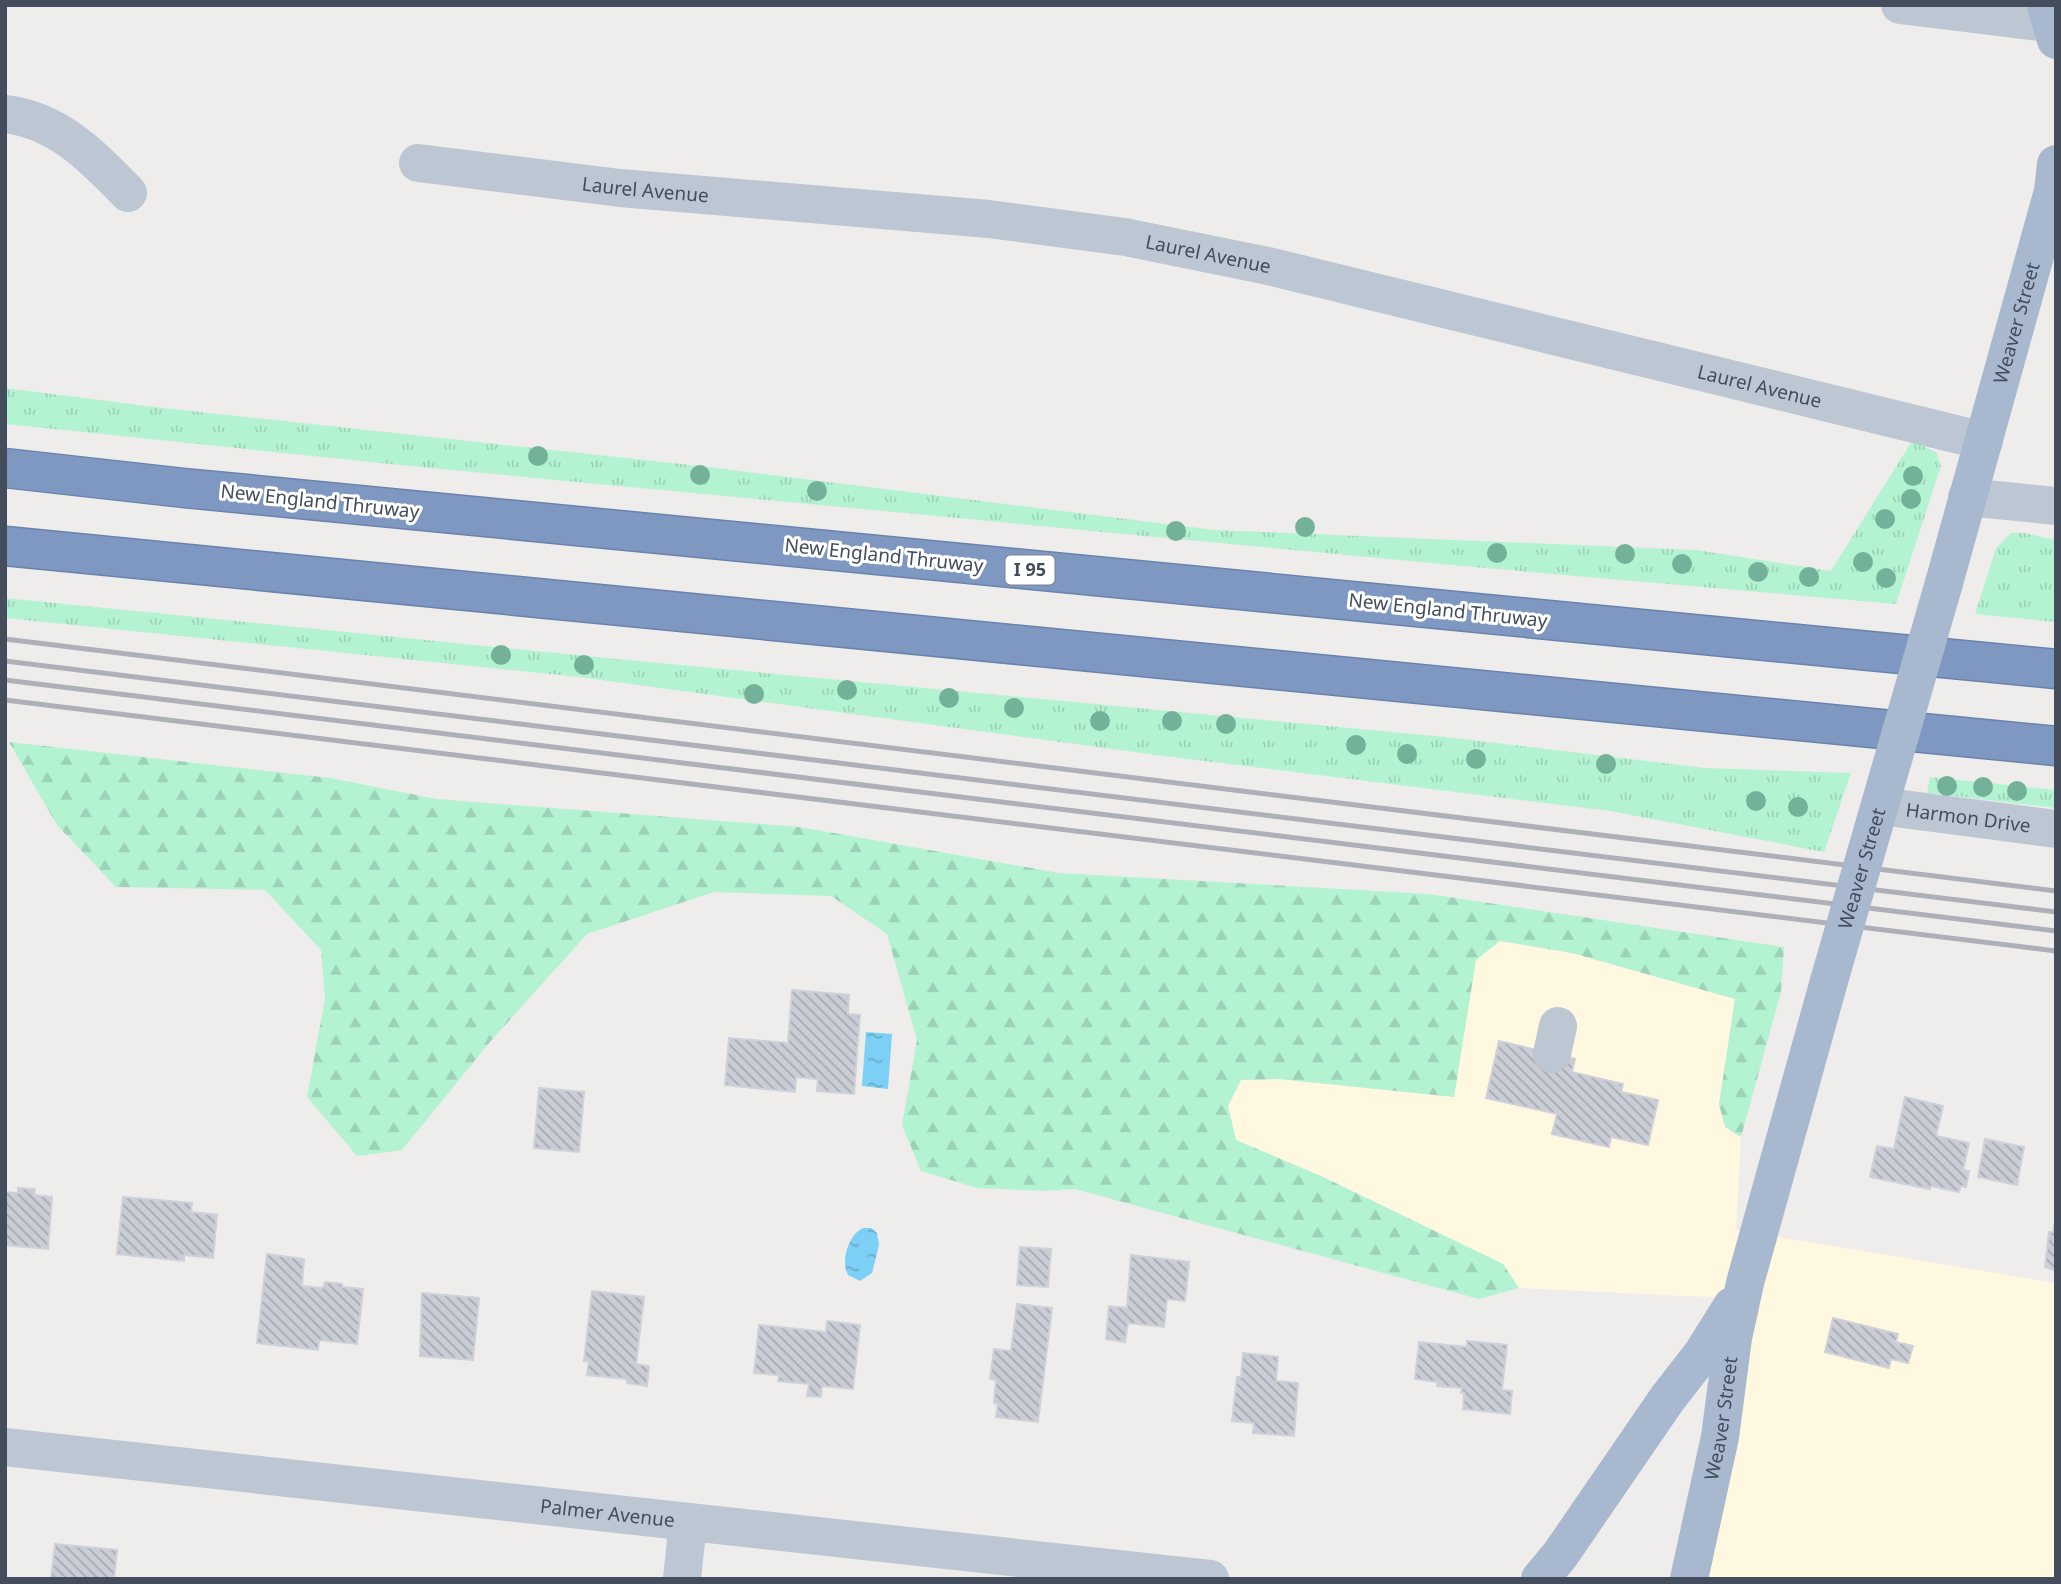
<svg xmlns="http://www.w3.org/2000/svg" width="2061" height="1584" viewBox="0 0 2061 1584" font-family="'Noto Sans',sans-serif">
<style>
.commercial{fill:#fef8e1}
.grass{fill:url(#grass-tufts)}
.forest{fill:url(#forest-firs)}
.water{fill:url(#water-ripples)}
.building{fill:url(#building-back-hatch);stroke:#cfd1d9;stroke-width:2}
.lines{fill:none;stroke-linecap:round;stroke-linejoin:round}
.highway-casing{stroke:#6983ad;stroke-width:41}
.minor{stroke:#bdc7d3;stroke-width:38}
.major{stroke:#a8b8cf;stroke-width:38}
.highway{stroke:#7e98c1;stroke-width:38}
.rail{stroke:#adb0b7;stroke-width:5}
.major-bridge{stroke:#a8b8cf;stroke-width:38}
.tree{fill:#73b298}
.labels{text-anchor:middle;stroke-width:6;stroke-linejoin:round;paint-order:stroke}
.shield{fill:#fff;stroke:#7b828c;stroke-width:2}
.shield-label{font-size:18px;font-weight:bold;fill:#434d5b}
.street-label{font-size:19px;fill:#434d5b;stroke:#fff}
</style>
<defs>
<pattern id="grass-tufts" width="24" height="20" patternUnits="userSpaceOnUse" patternTransform="scale(1.75)"><rect width="24" height="20" fill="#b4f3d2"/><path d="M3 7l-1-3M5 7V3M7 7l1-3M15 17l-1-3M17 17v-4M19 17l1-3" fill="none" stroke="#9cd2b7"/></pattern>
<pattern id="forest-firs" width="22" height="20" patternUnits="userSpaceOnUse" patternTransform="scale(1.75)"><rect width="22" height="20" fill="#b4f3d2"/><path d="M5 1l3.5 6h-7zM16 11l3.5 6h-7z" fill="#9cd2b7"/></pattern>
<pattern id="water-ripples" width="26" height="14" patternUnits="userSpaceOnUse" patternTransform="scale(1.75)"><rect width="26" height="14" fill="#7cd0f5"/><path d="M2 4q2-2 4 0t4 0M15 11q2-2 4 0t4 0" fill="none" stroke="#67abc9"/></pattern>
<pattern id="building-back-hatch" width="6" height="6" patternUnits="userSpaceOnUse" patternTransform="scale(1.75)"><rect width="6" height="6" fill="#cacdd5"/><path d="M-1 5l2 2M0 0l6 6M5-1l2 2" fill="none" stroke="#a6a9b0"/></pattern>
</defs>
<rect width="100%" height="100%" fill="#efecec"/>
<polygon class="commercial" points="1500,941 1572,953 1735,999 1719,1104 1725,1127 1741,1137 1736,1230 2056,1283 2056,1579 1702,1579 1747,1299 1519,1288 1503,1264 1321,1176 1236,1140 1228,1106 1241,1080 1279,1079 1454,1097 1476,960"/>
<g class="grass">
<polygon points="5,388 163,408 700,466 1215,530 1696,550 1831,571 1912,441 1936,452 1941,466 1896,604 1462,566 409,466 5,424"/>
<polygon points="2011,533 2024,533 2056,540 2056,622 1975,614 1996,548"/>
<polygon points="5,598 606,658 1446,737 1705,768 1851,773 1824,852 1610,811 1156,755 579,677 5,618"/>
<polygon points="1930,777 2056,790 2056,808 1927,793"/>
</g>
<polygon class="forest" points="9,742 330,778 437,799 800,827 1059,873 1428,894 1784,947 1781,992 1741,1137 1725,1127 1719,1104 1735,999 1572,953 1500,941 1476,960 1454,1097 1279,1079 1241,1080 1228,1106 1236,1140 1321,1176 1503,1264 1519,1288 1479,1299 1075,1189 1045,1191 977,1188 921,1171 902,1125 917,1040 887,934 831,896 714,892 587,934 490,1042 402,1150 357,1156 307,1097 325,999 321,950 265,890 116,887 57,825"/>
<g class="water">
<polygon points="866,1032 892,1034 888,1089 862,1086"/>
<path d="M863 1228H871L877 1233 879 1245 872 1273 860 1281 848 1275C840 1261 849 1234 863 1228Z"/>
</g>
<g class="building">
<polygon points="792,990 849,995 848,1014 860,1015 854,1094 817,1091 818,1079 796,1077 795,1092 725,1085 729,1038 788,1043"/>
<polygon points="1499,1041 1575,1059 1572,1072 1623,1084 1621,1092 1658,1100 1648,1145 1611,1137 1609,1147 1552,1134 1557,1114 1486,1098"/>
<polygon points="539,1088 584,1092 579,1152 534,1148"/>
<polygon points="1905,1097 1943,1106 1936,1136 1969,1143 1963,1170 1969,1171 1966,1187 1961,1186 1959,1192 1931,1186 1930,1189 1870,1177 1877,1146 1894,1149"/>
<polygon points="1985,1139 2024,1147 2017,1185 1978,1177"/>
<polygon points="18,1188 35,1189 34,1195 52,1197 48,1249 5,1245 5,1192 18,1193"/>
<polygon points="123,1197 192,1203 191,1212 217,1215 213,1258 184,1255 184,1261 117,1254"/>
<polygon points="2054,1225 2056,1225 2056,1271 2045,1267 2049,1232 2053,1232"/>
<polygon points="1020,1247 1051,1249 1048,1287 1017,1285"/>
<polygon points="267,1254 304,1259 302,1286 323,1288 325,1282 342,1284 342,1287 363,1289 357,1344 319,1340 318,1350 257,1343"/>
<polygon points="1131,1255 1189,1262 1185,1301 1167,1299 1164,1327 1128,1323 1125,1342 1106,1339 1109,1306 1127,1308"/>
<polygon points="592,1291 644,1297 636,1364 649,1366 647,1386 627,1383 627,1379 587,1375 589,1361 584,1361"/>
<polygon points="422,1293 479,1298 473,1360 420,1356"/>
<polygon points="1017,1304 1052,1308 1038,1422 996,1417 998,1404 994,1403 996,1380 990,1379 994,1349 1011,1351"/>
<polygon points="1833,1318 1898,1334 1896,1342 1913,1346 1908,1363 1891,1359 1889,1368 1825,1352"/>
<polygon points="827,1321 860,1325 853,1389 822,1386 821,1397 807,1396 809,1384 778,1381 779,1375 754,1373 759,1325 826,1332"/>
<polygon points="1467,1341 1507,1345 1502,1390 1512,1391 1510,1414 1463,1409 1464,1393 1461,1393 1462,1388 1437,1386 1438,1382 1415,1379 1419,1342 1467,1347"/>
<polygon points="1243,1353 1278,1357 1276,1381 1298,1383 1294,1436 1253,1433 1254,1423 1232,1421 1237,1377 1241,1377"/>
<polygon points="55,1544 117,1550 114,1579 51,1579"/>
</g>
<g class="lines">
<defs>
<g id="highway">
<polyline points="5,468 184,488 2056,669"/>
<polyline points="5,546 2056,746"/>
</g>
</defs>
<use href="#highway" class="highway-casing"/>
<g class="minor">
<polyline points="1900,5 2056,24"/>
<path d="M5 114C58 120 93 157 128 193"/>
<path id="s1" d="M418 163 620 188 989 219 1125 237 1268 266 1984 441"/>
<polyline points="1967,497 2056,506"/>
<path id="s2" d="M1880 806 2056 829"/>
<polyline points="1552,1054 1558,1026"/>
<path id="s3" d="M5 1447 1210 1579"/>
<polyline points="682,1579 688,1522"/>
</g>
<g class="major">
<polyline points="2046,5 2056,40"/>
<path id="s4" d="M1944 583 2053 191 2056 164"/>
<polyline points="1540,1579 1560,1555 1667,1399 1702,1354 1732,1306"/>
<path id="s5" d="M1689 1579 1720 1437 1733 1338 1745 1283 1829 981"/>
</g>
<use href="#highway" class="highway"/>
<g class="rail">
<polyline points="5,639 2056,891"/>
<polyline points="5,661 2056,912"/>
<polyline points="5,680 2056,931"/>
<polyline points="5,700 2056,951"/>
</g>
<path class="major-bridge" id="s6" d="M1829 981 1944 583"/>
</g>
<g class="tree">
<circle cx="538" cy="456" r="10"/>
<circle cx="700" cy="475" r="10"/>
<circle cx="1913" cy="476" r="10"/>
<circle cx="817" cy="491" r="10"/>
<circle cx="1911" cy="499" r="10"/>
<circle cx="1885" cy="519" r="10"/>
<circle cx="1305" cy="527" r="10"/>
<circle cx="1176" cy="531" r="10"/>
<circle cx="1497" cy="553" r="10"/>
<circle cx="1625" cy="554" r="10"/>
<circle cx="1863" cy="562" r="10"/>
<circle cx="1682" cy="564" r="10"/>
<circle cx="1758" cy="572" r="10"/>
<circle cx="1809" cy="577" r="10"/>
<circle cx="1886" cy="578" r="10"/>
<circle cx="501" cy="655" r="10"/>
<circle cx="584" cy="665" r="10"/>
<circle cx="847" cy="690" r="10"/>
<circle cx="754" cy="694" r="10"/>
<circle cx="949" cy="698" r="10"/>
<circle cx="1014" cy="708" r="10"/>
<circle cx="1100" cy="721" r="10"/>
<circle cx="1172" cy="721" r="10"/>
<circle cx="1226" cy="724" r="10"/>
<circle cx="1356" cy="745" r="10"/>
<circle cx="1407" cy="754" r="10"/>
<circle cx="1476" cy="759" r="10"/>
<circle cx="1606" cy="764" r="10"/>
<circle cx="1947" cy="786" r="10"/>
<circle cx="1983" cy="787" r="10"/>
<circle cx="2017" cy="791" r="10"/>
<circle cx="1756" cy="801" r="10"/>
<circle cx="1798" cy="807" r="10"/>
</g>
<g class="labels">
<rect class="shield" x="1005.5" y="555.5" width="49" height="29" rx="5"/>
<g class="shield-label">
<text x="1030" y="576">I 95</text>
</g>
<g class="street-label">
<text dy="7" stroke="none"><textPath href="#s1" startOffset="229">Laurel Avenue</textPath></text>
<text dy="7" stroke="none"><textPath href="#s1" startOffset="796">Laurel Avenue</textPath></text>
<text dy="7" stroke="none"><textPath href="#s4" startOffset="270">Weaver Street</textPath></text>
<text dy="7" stroke="none"><textPath href="#s1" startOffset="1363">Laurel Avenue</textPath></text>
<text transform="translate(320 501) rotate(6)" y="7">New England Thruway</text>
<text transform="translate(884 555) rotate(6)" y="7">New England Thruway</text>
<text transform="translate(1448 610) rotate(6)" y="7">New England Thruway</text>
<text dy="7" stroke="none"><textPath href="#s2" startOffset="89">Harmon Drive</textPath></text>
<text dy="7" stroke="none"><textPath href="#s6" startOffset="117">Weaver Street</textPath></text>
<text dy="7" stroke="none"><textPath href="#s5" startOffset="164">Weaver Street</textPath></text>
<text dy="7" stroke="none"><textPath href="#s3" startOffset="606">Palmer Avenue</textPath></text>
</g>
</g>
<rect width="2061" height="1584" fill="none" stroke="#434d5b" stroke-width="14"/>
</svg>
